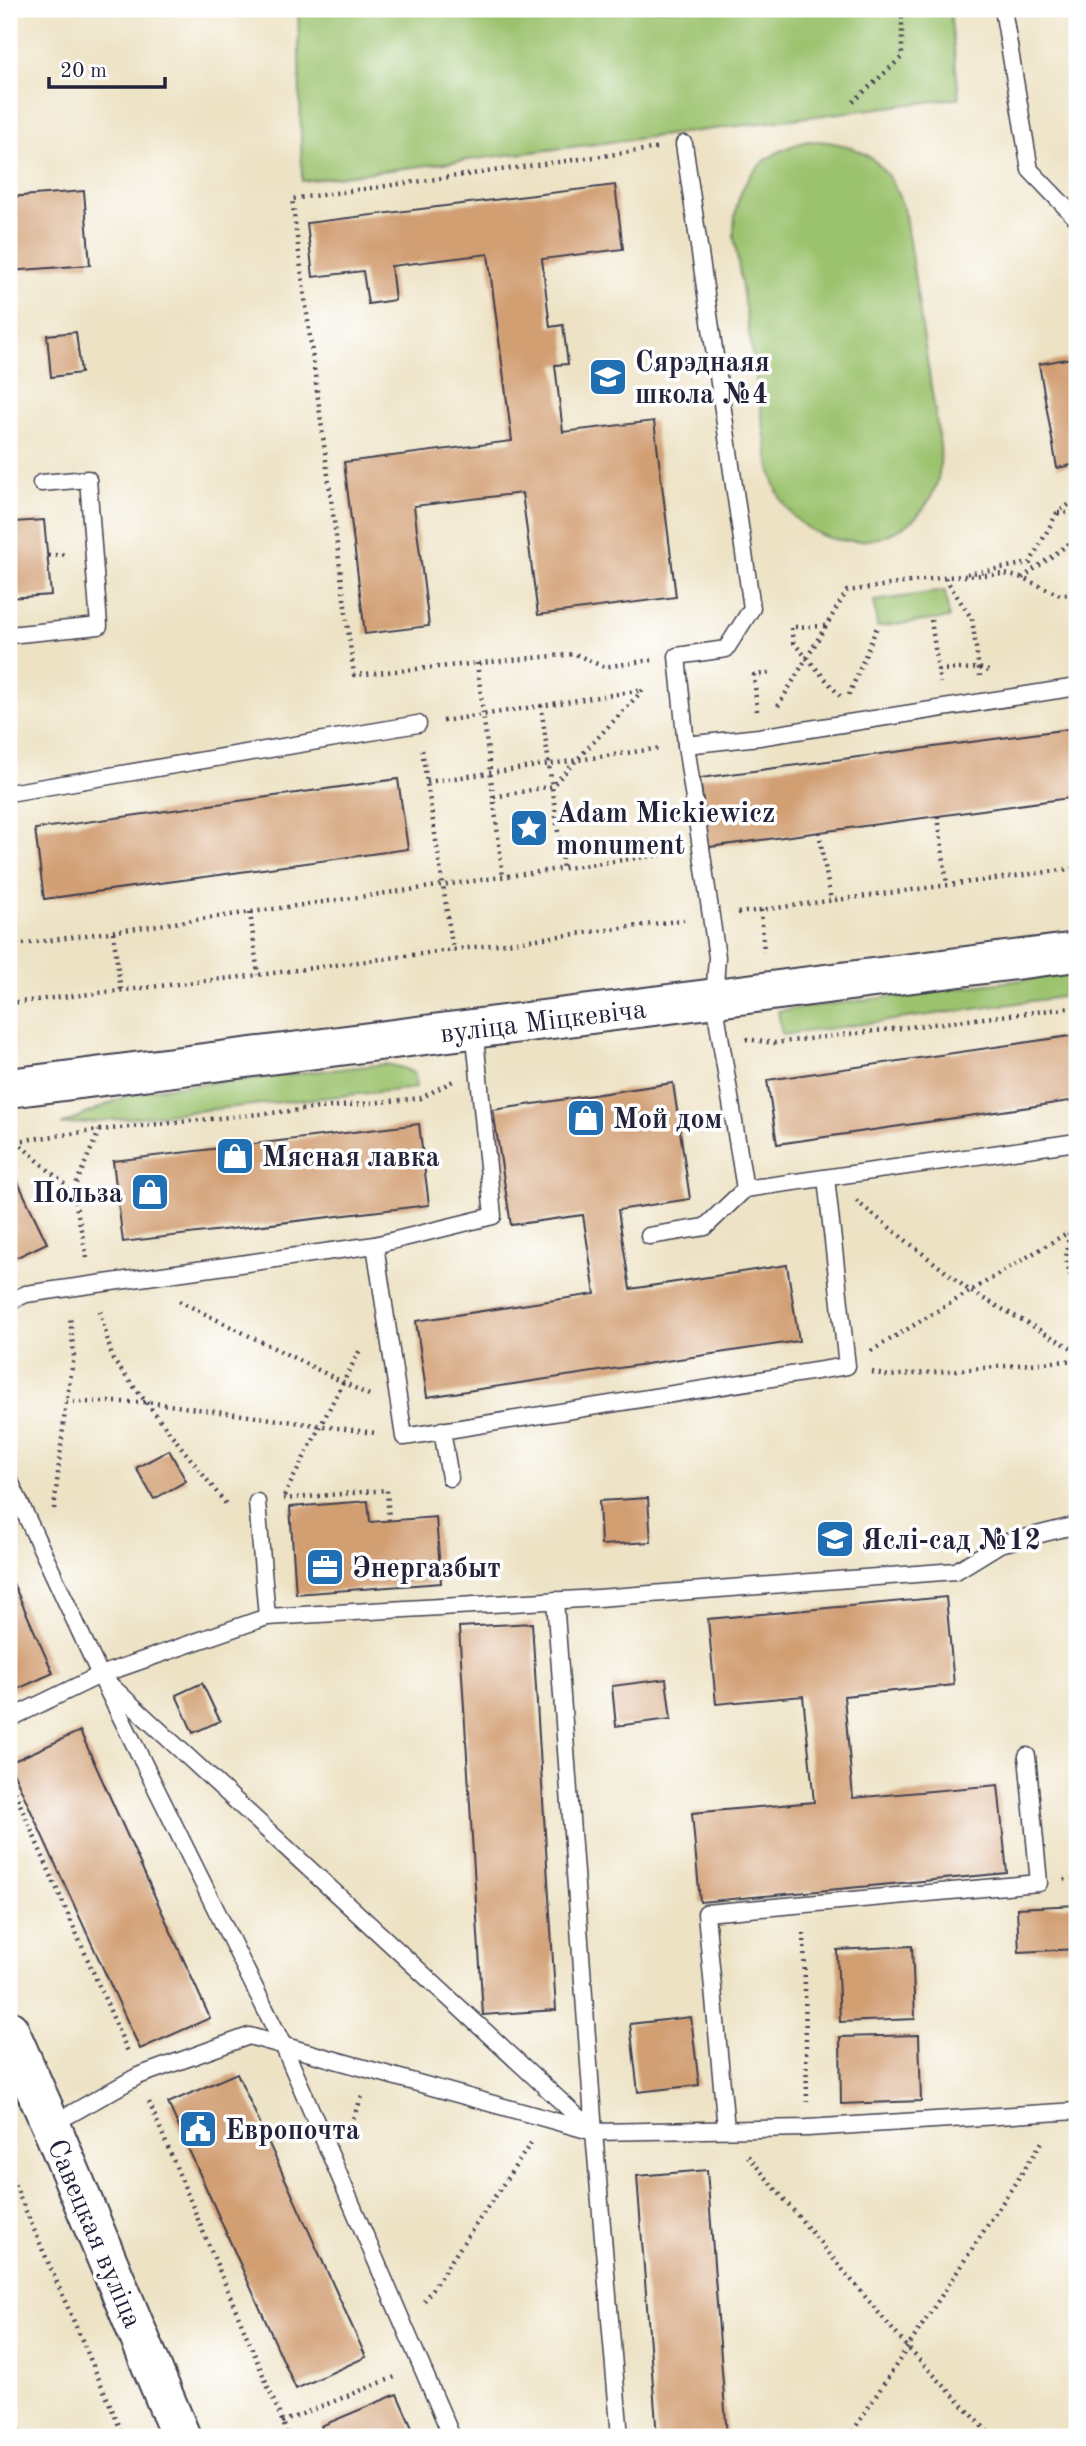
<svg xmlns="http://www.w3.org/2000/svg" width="1086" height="2446" viewBox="0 0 1086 2446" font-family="'Old Standard TT',serif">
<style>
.green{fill:#9bc26d;stroke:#5e7254;stroke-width:2}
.building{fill:#d29f73}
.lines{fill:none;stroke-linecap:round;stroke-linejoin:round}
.lane-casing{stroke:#403f50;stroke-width:19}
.secondary-casing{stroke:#403f50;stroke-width:42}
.path{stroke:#403f50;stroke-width:4.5;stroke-dasharray:2 5;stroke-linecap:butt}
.lane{stroke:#fff;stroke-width:16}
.secondary{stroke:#fff;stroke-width:38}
.labels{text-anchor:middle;stroke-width:7;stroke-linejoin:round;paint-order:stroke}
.poi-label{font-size:28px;font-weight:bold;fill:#22223b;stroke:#fff;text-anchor:start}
.street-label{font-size:28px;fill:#22223b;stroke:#fff}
</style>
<rect width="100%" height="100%" fill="#fff"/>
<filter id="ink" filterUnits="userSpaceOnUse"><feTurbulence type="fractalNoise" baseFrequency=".0143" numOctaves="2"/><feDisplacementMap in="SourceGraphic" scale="14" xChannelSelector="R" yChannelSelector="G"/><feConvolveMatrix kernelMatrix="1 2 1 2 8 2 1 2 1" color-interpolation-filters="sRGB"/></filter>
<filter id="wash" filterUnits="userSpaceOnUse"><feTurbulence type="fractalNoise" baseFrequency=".00686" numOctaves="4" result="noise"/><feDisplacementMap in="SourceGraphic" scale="28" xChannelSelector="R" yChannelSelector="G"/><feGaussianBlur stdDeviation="1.57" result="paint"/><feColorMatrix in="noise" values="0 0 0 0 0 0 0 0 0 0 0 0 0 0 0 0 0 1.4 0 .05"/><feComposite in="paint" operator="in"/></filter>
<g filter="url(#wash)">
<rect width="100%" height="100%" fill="#ede2c4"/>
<g class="green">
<polygon points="298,9 950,9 959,98 302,181"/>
<path d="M808 141C862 141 891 163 905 215L940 445C941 460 941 474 935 488 913 548 823 561 786 507 777 495 774 482 770 468L734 237C733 184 757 154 808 141Z"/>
<polygon points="945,591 949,618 877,627 874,601"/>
<polygon points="1077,973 1077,995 782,1035 778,1011"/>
<polygon points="386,1064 403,1068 415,1074 416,1088 61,1125 137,1091"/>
</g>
<g id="blocks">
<g class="building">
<polygon points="615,185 623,249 542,259 550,327 563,325 568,364 555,365 563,432 654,421 676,597 538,615 522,493 414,506 429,626 365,634 344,462 512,441 488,254 391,266 395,300 368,304 363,271 313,277 307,223"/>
<polygon points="84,191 90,265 9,271 9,197"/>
<polygon points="76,332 81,373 51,377 47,335"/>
<polygon points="1077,357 1077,464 1057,468 1039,364"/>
<polygon points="11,478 14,522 44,520 51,595 9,598 9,479"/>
<polygon points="1077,728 1077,797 709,847 700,778"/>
<polygon points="398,779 408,849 44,899 35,829"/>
<polygon points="1077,1035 1077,1100 777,1144 767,1080"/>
<polygon points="673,1083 690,1199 618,1210 630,1289 787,1265 799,1341 427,1397 416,1321 595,1294 583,1215 511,1225 493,1110"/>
<polygon points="419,1124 429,1205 123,1242 113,1161"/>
<polygon points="14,1174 47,1243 9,1261 9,1176"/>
<polygon points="169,1450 186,1481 154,1499 136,1468"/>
<polygon points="648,1498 651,1542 601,1545 599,1501"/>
<polygon points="368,1501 370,1522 436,1517 441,1583 296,1594 290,1507"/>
<polygon points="9,1574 53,1673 9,1693"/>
<polygon points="946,1597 954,1685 844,1696 853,1798 998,1785 1007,1873 700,1902 692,1813 814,1802 803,1696 716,1704 708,1619"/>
<polygon points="532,1623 556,2010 483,2015 459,1627"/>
<polygon points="666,1679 671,1719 616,1726 612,1686"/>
<polygon points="202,1683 220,1721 193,1733 176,1695"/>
<polygon points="80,1731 210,2018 140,2049 9,1763"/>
<polygon points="1077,1905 1077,1949 1019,1952 1017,1908"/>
<polygon points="912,1946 915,2019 840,2022 837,1950"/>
<polygon points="691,2017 699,2085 638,2092 630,2024"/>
<polygon points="919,2035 921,2101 841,2104 840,2037"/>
<polygon points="237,2073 366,2357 296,2389 168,2103"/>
<polygon points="707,2170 727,2437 657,2437 637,2176"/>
<polygon points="397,2394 416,2437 326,2437 321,2426"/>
</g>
</g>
</g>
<g filter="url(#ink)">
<use href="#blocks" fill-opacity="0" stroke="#403f50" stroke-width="2"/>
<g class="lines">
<defs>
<g id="lane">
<polyline points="1003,9 1030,170 1077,219"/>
<polyline points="684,144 752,608 726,649 677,656 686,745 717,957 714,999 745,1189"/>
<polyline points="9,635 99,626 88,479 41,483"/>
<polyline points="686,745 759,737 1077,687"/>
<polyline points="9,793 418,724"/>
<polyline points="649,1236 705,1227 745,1189 1077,1142"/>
<polyline points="375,1245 404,1437 847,1366 826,1178"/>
<polyline points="9,1302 26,1294 375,1245 493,1216 474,1028"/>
<polyline points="442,1430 450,1478"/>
<polyline points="9,1479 100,1675 283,2045 452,2437"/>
<polyline points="257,1502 267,1617"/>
<polyline points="555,1600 594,2132 620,2437"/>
<polyline points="108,1683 593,2131"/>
<polyline points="9,1719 100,1675 267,1617 598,1598 956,1571 1000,1544 1077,1525"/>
<polyline points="51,2125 138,2076 249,2036 594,2132 807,2128 1077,2111"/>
<polyline points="726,2129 706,1913 1039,1883 1027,1756"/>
<polyline points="9,2424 13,2437"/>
</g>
<g id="secondary">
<polyline points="9,1088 1077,952"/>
<polyline points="9,2030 51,2125 181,2437"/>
</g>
</defs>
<use href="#lane" class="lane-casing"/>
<use href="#secondary" class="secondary-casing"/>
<g class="path">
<polyline points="853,102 902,57 902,9"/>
<polyline points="1058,513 1077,513"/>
<polyline points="48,556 68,554"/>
<polyline points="967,574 1030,563 1057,513 1077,499"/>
<polyline points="945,578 972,619 980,676"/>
<polyline points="1022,578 1077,538"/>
<polyline points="1072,594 1077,575"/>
<polyline points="931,620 940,683"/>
<polyline points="825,626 791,627 793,642 840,696"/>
<polyline points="652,660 604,667 575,654 354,675 292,199 659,148"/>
<polyline points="477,663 503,877"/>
<polyline points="938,670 979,668 989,671"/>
<polyline points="849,695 877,627"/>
<polyline points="541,705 563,869"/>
<polyline points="778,706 847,591 945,577 1005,574 1022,578 1060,595 1077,593"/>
<polyline points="757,711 754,675 770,673"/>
<polyline points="443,721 643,690"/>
<polyline points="422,750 453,951"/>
<polyline points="427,782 661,748"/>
<polyline points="494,797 552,786 643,690"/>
<polyline points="938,816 947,885"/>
<polyline points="819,832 831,901"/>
<polyline points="761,910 764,952"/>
<polyline points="250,912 258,975"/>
<polyline points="738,913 1077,868"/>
<polyline points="113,932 121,991"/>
<polyline points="9,946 673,853"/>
<polyline points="9,1003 258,975 684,920"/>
<polyline points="746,1039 774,1043 1077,1007"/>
<polyline points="16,1141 72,1191"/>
<polyline points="9,1142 100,1130 421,1098 453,1081"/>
<polyline points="856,1201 970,1291 1077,1351"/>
<polyline points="1069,1233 1066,1260 1077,1297"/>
<polyline points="87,1258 73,1191 99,1131"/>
<polyline points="179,1301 369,1395"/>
<polyline points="100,1311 113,1360 226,1504 229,1503"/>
<polyline points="871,1351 1077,1227"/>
<polyline points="872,1372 889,1376 1077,1360"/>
<polyline points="66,1402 146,1402 375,1433"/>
<polyline points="284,1496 361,1348"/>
<polyline points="283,1499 387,1490 389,1520"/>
<polyline points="54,1509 66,1402 74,1357 70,1316"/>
<polyline points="9,1779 128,2052"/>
<polyline points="1064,1880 1077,1879"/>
<polyline points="804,1933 807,2102"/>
<polyline points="149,2102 289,2437"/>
<polyline points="352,2132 352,2121 363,2094"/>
<polyline points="748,2156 908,2348 993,2437"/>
<polyline points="9,2172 124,2437"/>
<polyline points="424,2301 531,2143"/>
<polyline points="282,2422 395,2377"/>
<polyline points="849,2437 1042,2142"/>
</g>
<use href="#lane" class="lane"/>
<use href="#secondary" class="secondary"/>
</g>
</g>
<defs>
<symbol id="school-square" viewBox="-11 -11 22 22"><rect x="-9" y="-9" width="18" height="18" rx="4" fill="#1f6fb2" stroke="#fff"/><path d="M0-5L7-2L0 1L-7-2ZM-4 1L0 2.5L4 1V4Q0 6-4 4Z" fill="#fff"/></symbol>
<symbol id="sight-square" viewBox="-11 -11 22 22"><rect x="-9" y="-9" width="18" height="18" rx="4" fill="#1f6fb2" stroke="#fff"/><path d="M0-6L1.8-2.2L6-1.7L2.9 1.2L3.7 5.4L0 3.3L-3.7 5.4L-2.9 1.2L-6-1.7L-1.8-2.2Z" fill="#fff"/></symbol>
<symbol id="shop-square" viewBox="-11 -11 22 22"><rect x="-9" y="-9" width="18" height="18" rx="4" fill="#1f6fb2" stroke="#fff"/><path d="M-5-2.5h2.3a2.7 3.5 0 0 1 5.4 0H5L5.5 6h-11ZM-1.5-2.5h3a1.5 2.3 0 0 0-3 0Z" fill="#fff"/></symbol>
<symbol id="office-square" viewBox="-11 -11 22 22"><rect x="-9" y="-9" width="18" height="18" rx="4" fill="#1f6fb2" stroke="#fff"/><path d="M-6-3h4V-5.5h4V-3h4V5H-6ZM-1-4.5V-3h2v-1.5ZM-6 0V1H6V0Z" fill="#fff"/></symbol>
<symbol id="civic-square" viewBox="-11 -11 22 22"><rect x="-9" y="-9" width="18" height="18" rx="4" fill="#1f6fb2" stroke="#fff"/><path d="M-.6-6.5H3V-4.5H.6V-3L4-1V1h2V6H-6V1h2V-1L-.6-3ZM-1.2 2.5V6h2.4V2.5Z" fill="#fff"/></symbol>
</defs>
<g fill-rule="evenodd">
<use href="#school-square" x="586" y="355" width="44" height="44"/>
<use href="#sight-square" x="507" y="806" width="44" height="44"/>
<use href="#shop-square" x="564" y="1096" width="44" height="44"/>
<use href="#shop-square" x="213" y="1134" width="44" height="44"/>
<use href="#shop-square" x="128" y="1170" width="44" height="44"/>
<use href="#school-square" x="813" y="1517" width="44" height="44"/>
<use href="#office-square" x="303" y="1545" width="44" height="44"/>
<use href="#civic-square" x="176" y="2107" width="44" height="44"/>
</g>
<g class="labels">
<g class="poi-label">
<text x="635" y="371">Сярэднаяя<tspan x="635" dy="32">школа №4</tspan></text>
<text x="556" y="822">Adam Mickiewicz<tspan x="556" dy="32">monument</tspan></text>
<text x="613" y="1128">Мой дом</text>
<text x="262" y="1166">Мясная лавка</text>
<text x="123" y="1202" text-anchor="end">Польза</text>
<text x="862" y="1549">Яслі-сад №12</text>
<text x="352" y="1577">Энергазбыт</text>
<text x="225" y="2139">Европочта</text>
</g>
<g class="street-label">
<text transform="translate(543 1020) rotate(-7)" y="10">вуліца Міцкевіча</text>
<text transform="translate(96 2233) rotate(67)" y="10">Савецкая вуліца</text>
</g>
</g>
<rect width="1086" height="2446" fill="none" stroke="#fff" stroke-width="35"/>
<path d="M49 77v10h116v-10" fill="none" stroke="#22223b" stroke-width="3.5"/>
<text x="60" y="77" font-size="21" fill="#22223b" stroke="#ffffff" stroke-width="5" paint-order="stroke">20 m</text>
</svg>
